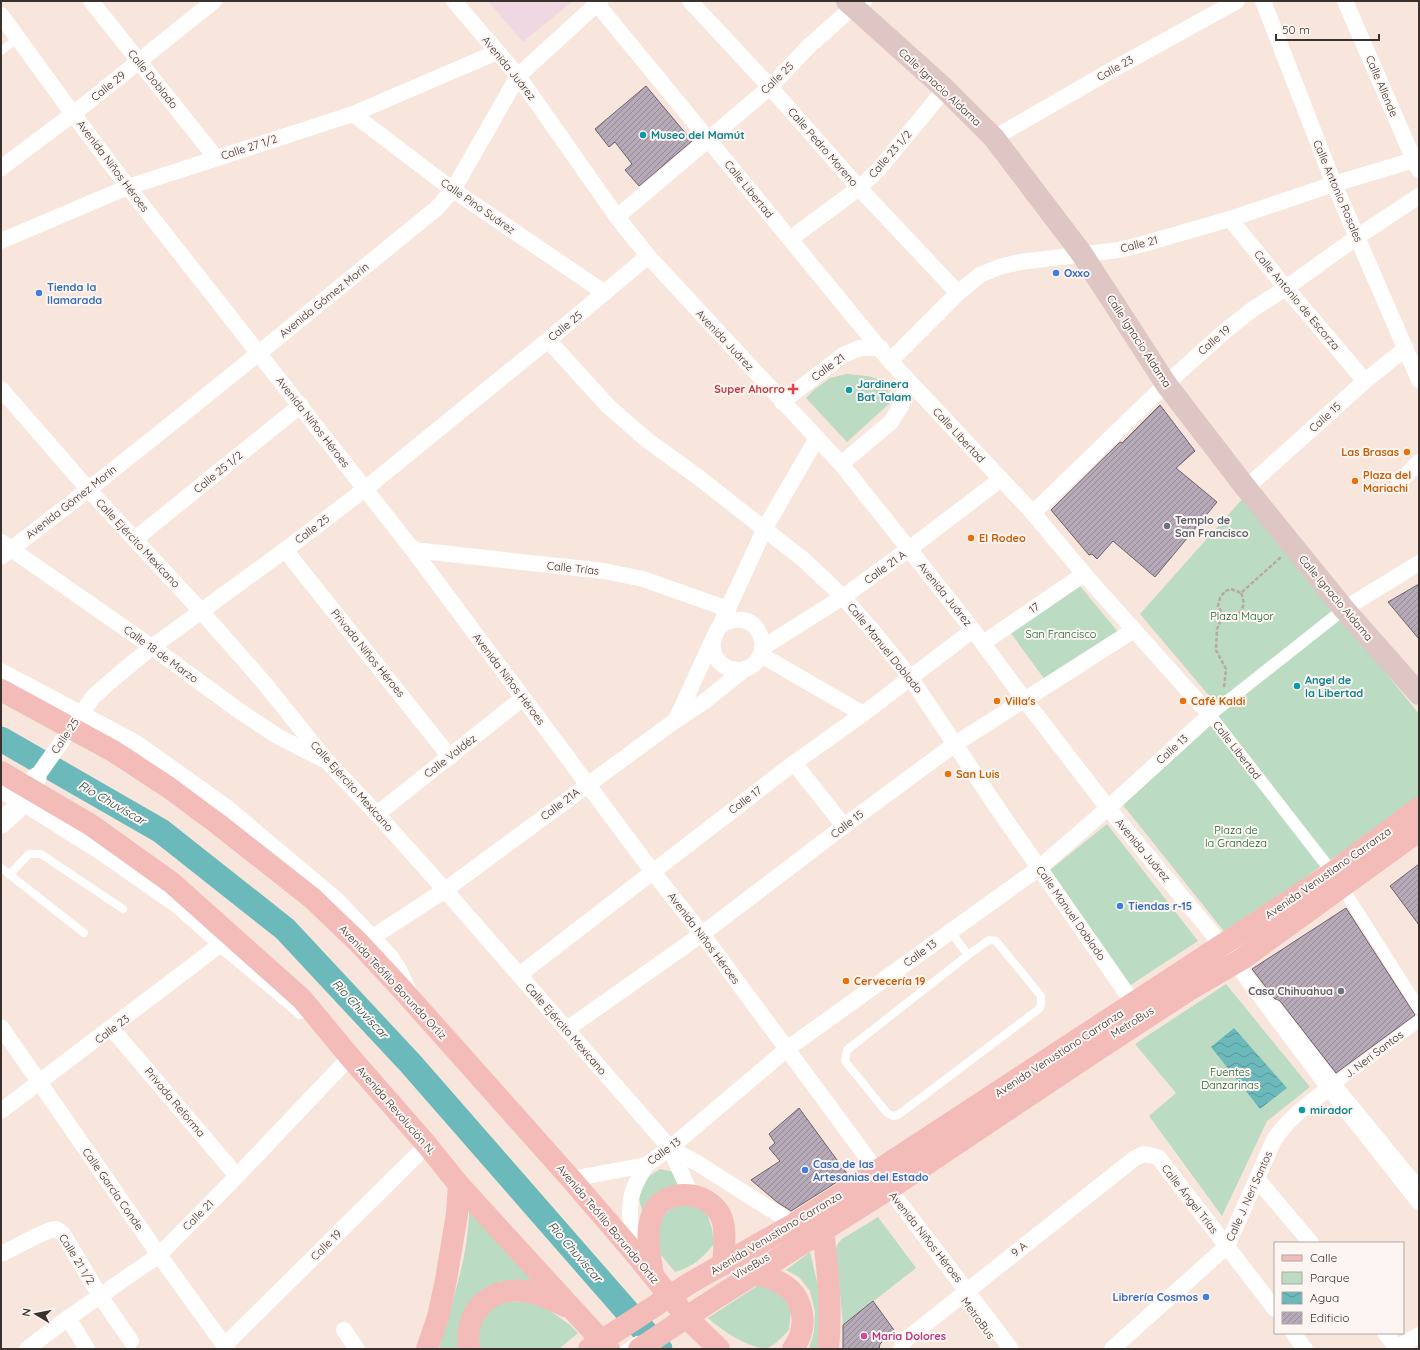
<svg xmlns="http://www.w3.org/2000/svg" width="1420" height="1350" viewBox="0 0 1420 1350" font-family="Quicksand,sans-serif">
<style>
.commercial{fill:#f0d8e3}
.park{fill:#bbdcc2}
.water{fill:url(#water-waves)}
.lines{fill:none;stroke-linecap:round;stroke-linejoin:round}
.river{stroke:#6bb9ba;stroke-width:25}
.building{fill:url(#building-hatch);stroke:#6e6371}
.path{stroke:#b8a9a1;stroke-width:2.5;stroke-dasharray:4 2;stroke-linecap:butt}
.service{stroke:#fff;stroke-width:8}
.pedestrian{stroke:#fff;stroke-width:12}
.minor{stroke:#fff;stroke-width:16}
.tertiary{stroke:#fff;stroke-width:21}
.secondary{stroke:#dec6c4;stroke-width:22}
.primary{stroke:#f4bcb9;stroke-width:22}
.culture-dot{fill:#0f9aa8;stroke:#fdf5f1;stroke-width:1.5}
.shop-dot{fill:#3f7fe0;stroke:#fdf5f1;stroke-width:1.5}
.health-dot{fill:#e0444e;stroke:#fdf5f1;stroke-width:1.5}
.food-dot{fill:#e8710a;stroke:#fdf5f1;stroke-width:1.5}
.worship-dot{fill:#6b7280;stroke:#fdf5f1;stroke-width:1.5}
.hotel-dot{fill:#d1479c;stroke:#fdf5f1;stroke-width:1.5}
.labels{text-anchor:middle;stroke-width:4;stroke-linejoin:round;paint-order:stroke}
.street-label{font-size:11px;fill:#38312d;stroke:#fdf5f1}
.culture-label{font-size:11px;font-weight:bold;fill:#0d838f;stroke:#fdf5f1;text-anchor:start}
.shop-label{font-size:11px;font-weight:bold;fill:#366cbe;stroke:#fdf5f1;text-anchor:start}
.health-label{font-size:11px;font-weight:bold;fill:#be3a42;stroke:#fdf5f1;text-anchor:end}
.food-label{font-size:11px;font-weight:bold;fill:#c56008;stroke:#fdf5f1;text-anchor:start}
.worship-label{font-size:11px;font-weight:bold;fill:#5b616d;stroke:#fdf5f1;text-anchor:start}
.park-label{font-size:11px;fill:#166434;stroke:#fdf5f1}
.hotel-label{font-size:11px;font-weight:bold;fill:#b23c85;stroke:#fdf5f1;text-anchor:start}
.water-label{font-size:12px;font-style:italic;fill:#183e3f;stroke:#fdf5f1}
</style>
<defs>
<pattern id="water-waves" width="16" height="10" patternUnits="userSpaceOnUse"><rect width="16" height="10" fill="#6bb9ba"/><path d="M0 5q4-4 8 0t8 0" fill="none" stroke="#599798"/></pattern>
<pattern id="building-hatch" width="6" height="6" patternUnits="userSpaceOnUse"><rect width="6" height="6" fill="#b6a9b8"/><path d="M-1 1l2-2M0 6l6-6M5 7l2-2" fill="none" stroke="#958a96"/></pattern>
</defs>
<rect width="100%" height="100%" fill="#f8e5db"/>
<polygon class="commercial" points="488,1 573,1 523,42"/>
<g class="park">
<path d="M846 374C869 376 888 375 891 402L847 442 806 398 815 389 830 378Z"/>
<polygon points="1244,497 1419,714 1419,802 1340,854 1325,863 1227,935 1123,805 1222,711 1140,614"/>
<polygon points="1080,586 1118,632 1045,680 1010,632"/>
<polygon points="1107,824 1198,941 1129,986 1049,871"/>
<polygon points="1226,984 1310,1087 1267,1121 1222,1216 1149,1116 1176,1093 1135,1044"/>
<polygon points="660,1169 674,1172 681,1184 643,1213 638,1196 645,1179"/>
<path d="M679 1201 706 1210 712 1229 714 1244C701 1259 694 1266 675 1272L661 1255 655 1243V1224Z"/>
<path d="M469 1210 538 1281H501L484 1293 463 1349H439C451 1304 469 1256 469 1210Z"/>
<polygon points="878,1217 916,1268 843,1325 836,1250 837,1245 842,1239"/>
<polygon points="810,1252 823,1307 823,1349 809,1349 814,1332 815,1312 810,1291 799,1277 786,1270"/>
<path d="M760 1284 785 1295 791 1312 789 1330C783 1336 776 1344 768 1348 750 1350 720 1329 708 1318Z"/>
<polygon points="497,1301 538,1302 570,1325 578,1333 559,1349 478,1349 473,1337 481,1317"/>
</g>
<polygon class="water" points="1234,1028 1287,1088 1260,1109 1211,1047"/>
<g class="lines">
<polyline class="river" points="1,739 161,831 285,929 411,1064 660,1349"/>
</g>
<g class="building">
<polygon points="646,86 692,141 639,186 625,170 632,164 615,142 609,147 595,129"/>
<polygon points="1160,405 1195,451 1176,468 1217,502 1155,577 1113,541 1097,559 1092,554 1089,555 1051,510 1120,442 1122,443"/>
<polygon points="1419,584 1419,639 1388,602"/>
<polygon points="1419,864 1419,925 1390,886"/>
<polygon points="1346,908 1415,1015 1336,1073 1280,1001 1275,999 1252,969"/>
<polygon points="799,1108 848,1175 791,1211 777,1202 751,1180 780,1161 769,1148 775,1143 769,1134"/>
<polygon points="873,1301 894,1330 880,1344 879,1349 843,1349 843,1325"/>
</g>
<g class="lines">
<g class="path">
<path d="M1241 593C1248 608 1239 620 1223 615L1218 606 1220 598 1225 591 1231 589 1241 593 1281 557"/>
<polyline points="1223,615 1217,629 1216,650 1226,669 1224,688"/>
</g>
<g class="service">
<polyline points="1,51 18,38"/>
<polyline points="1,868 84,933"/>
<polyline points="10,874 29,854 41,854 123,909"/>
<polyline points="950,931 968,955 847,1050 845,1061 887,1113 893,1116 898,1115 1039,1009 1041,1005 1041,996 996,941 989,940 968,955"/>
<polyline points="1276,1004 1337,1083 1419,1183"/>
<polyline points="624,1349 637,1340"/>
</g>
<g class="pedestrian">
<polyline points="1325,863 1210,715 1344,609"/>
<polyline points="1342,887 1419,1008"/>
<polyline points="1329,1088 1419,1021"/>
</g>
<g class="minor">
<polyline points="91,1 216,158"/>
<polyline points="454,1 518,76 617,217 648,256 841,464 909,549 973,630 1024,699 1108,808 1222,945 1329,1088 1419,1202"/>
<polyline points="690,1 770,87 859,188 958,293"/>
<polyline points="1263,1 1334,184 1419,380"/>
<polyline points="1345,1 1414,160 1419,170"/>
<polyline points="1,15 73,114 128,187 413,550 652,871 702,934 877,1171 889,1189 1011,1349"/>
<polyline points="353,114 453,190 605,293"/>
<polyline points="994,138 1103,75 1237,1"/>
<polyline points="1,168 73,114 214,1"/>
<polyline points="617,217 770,87 808,47 853,7 864,1"/>
<polyline points="1230,219 1286,288 1365,381"/>
<polyline points="790,239 859,188 879,169 945,89"/>
<polyline points="1,241 128,187 353,114 497,52"/>
<polyline points="548,340 608,406 647,440 698,477 804,560 843,597 872,630 910,677 998,809 1134,1004"/>
<polyline points="890,361 958,293 980,275 999,267 1020,262 1119,250 1143,244 1230,219 1334,184 1414,160"/>
<polyline points="1,389 88,489 201,611 265,684 326,760 377,814 445,890 670,1148 691,1195"/>
<polyline points="782,402 843,355 860,348 881,348"/>
<polyline points="841,464 891,422 902,404 907,379"/>
<polyline points="1399,483 1419,462"/>
<polyline points="1246,488 1365,381 1406,348"/>
<polyline points="1033,513 1166,384 1225,331 1253,309 1286,288 1357,237 1419,196"/>
<polyline points="135,539 301,405"/>
<polyline points="1,542 152,647 238,710 277,736 322,759"/>
<polyline points="285,550 450,757"/>
<polyline points="413,550 604,571 643,579 728,609"/>
<path d="M1 557C149 444 293 325 437 208L453 190 518 76 600 1"/>
<polyline points="1344,609 1419,563"/>
<path d="M720 626C734 617 753 616 760 635 764 643 763 651 759 658 742 686 695 661 720 626L765 528 817 438"/>
<polyline points="983,643 1084,574"/>
<polyline points="762,648 843,597 909,549 1001,479"/>
<polyline points="761,655 863,714"/>
<polyline points="1,671 135,742 225,806 337,900 391,957 399,970 408,989"/>
<polyline points="676,720 712,641"/>
<polyline points="794,763 844,826"/>
<polyline points="36,778 93,697 113,679 152,647 285,550 365,489 548,340 648,256"/>
<polyline points="1,791 23,803 102,853 178,906 221,944 301,1011"/>
<polyline points="377,814 523,698"/>
<polyline points="373,937 445,890 676,720 705,701 745,669"/>
<polyline points="519,975 794,763 863,714 973,630"/>
<polyline points="1,1027 159,1255 227,1349"/>
<polyline points="112,1029 237,1176"/>
<polyline points="567,1029 702,934 844,826 955,744 1134,630"/>
<polyline points="1,1111 221,944"/>
<polyline points="670,1148 697,1163 794,1224"/>
<polyline points="571,1179 646,1165 670,1148 787,1049 1039,868 1108,808 1210,715 1084,574 1033,513 890,361 597,4"/>
<polyline points="1257,1179 1311,1243"/>
<path d="M633 1251C631 1232 628 1212 632 1194 635 1183 641 1174 646 1165"/>
<path d="M1 1254C12 1249 45 1230 55 1229 59 1229 60 1232 63 1234L100 1296 131 1341"/>
<polyline points="68,1318 87,1349"/>
<polyline points="344,1330 357,1349"/>
<polyline points="1293,1333 1305,1349"/>
<polyline points="1385,1333 1398,1349"/>
<polyline points="225,1345 427,1145"/>
<polyline points="27,1349 68,1318 159,1255 237,1176 350,1057"/>
<polyline points="901,1349 904,1341 1135,1158 1144,1154 1158,1157 1275,1309"/>
<path d="M1112 1349 1227 1246 1274 1140C1288 1118 1309 1104 1329 1088"/>
<polyline points="1395,1349 1419,1335"/>
</g>
<polyline class="tertiary" points="1,823 23,803 36,778"/>
<polyline class="secondary" points="847,1 945,89 994,138 1082,254 1166,384 1246,488 1344,609 1419,694"/>
<g class="primary">
<polyline points="1,690 113,751 168,787 218,824 312,898 358,942 399,986 571,1179 633,1251 688,1319 719,1349"/>
<polyline points="1,772 91,825 172,883 302,999 350,1057 427,1145 459,1185 609,1349"/>
<path d="M823 1231C828 1270 832 1310 828 1349"/>
<path d="M756 1274C763 1276 772 1278 779 1282 805 1295 809 1327 793 1349"/>
<path d="M653 1275C650 1256 645 1234 652 1215 665 1184 715 1191 723 1222 726 1236 724 1251 723 1265"/>
<polyline points="427,1349 438,1317 446,1280 457,1214 459,1185"/>
<path d="M469 1349C463 1313 488 1287 525 1291 539 1293 552 1300 565 1306"/>
<polyline points="589,1349 690,1283 794,1224 877,1171 1332,873 1419,808"/>
<polyline points="639,1349 705,1305 889,1189 1097,1050 1189,990 1242,959 1419,831"/>
</g>
</g>
<g class="culture-dot">
<circle cx="643" cy="135" r="4"/>
<circle cx="849" cy="390" r="4"/>
<circle cx="1297" cy="686" r="4"/>
<circle cx="1302" cy="1110" r="4"/>
</g>
<g class="shop-dot">
<circle cx="1056" cy="273" r="4"/>
<circle cx="39" cy="293" r="4"/>
<circle cx="1120" cy="906" r="4"/>
<circle cx="805" cy="1170" r="4"/>
<circle cx="1206" cy="1297" r="4"/>
</g>
<path class="health-dot" d="M791 383h4v4h4v4h-4v4h-4v-4h-4v-4h4z"/>
<g class="food-dot">
<circle cx="1407" cy="452" r="4"/>
<circle cx="1355" cy="481" r="4"/>
<circle cx="971" cy="538" r="4"/>
<circle cx="997" cy="701" r="4"/>
<circle cx="1183" cy="701" r="4"/>
<circle cx="948" cy="774" r="4"/>
<circle cx="846" cy="981" r="4"/>
</g>
<g class="worship-dot">
<circle cx="1167" cy="526" r="4"/>
<circle cx="1341" cy="991" r="4"/>
</g>
<circle class="hotel-dot" cx="864" cy="1336" r="4"/>
<g class="labels">
<g class="street-label">
<text transform="translate(509 68) rotate(51)" y="4">Avenida Juárez</text>
<text transform="translate(1115 68) rotate(-29)" y="4">Calle 23</text>
<text transform="translate(777 78) rotate(-44)" y="4">Calle 25</text>
<text transform="translate(153 79) rotate(51)" y="4">Calle Doblado</text>
<text transform="translate(108 86) rotate(-39)" y="4">Calle 29</text>
<text transform="translate(1382 86) rotate(67)" y="4">Calle Allende</text>
<text transform="translate(940 87) rotate(43)" y="4">Calle Ignacio Aldama</text>
<text transform="translate(249 147) rotate(-18)" y="4">Calle 27 1/2</text>
<text transform="translate(823 147) rotate(49)" y="4">Calle Pedro Moreno</text>
<text transform="translate(890 154) rotate(-49)" y="4">Calle 23 1/2</text>
<text transform="translate(113 166) rotate(53)" y="4">Avenida Niños Héroes</text>
<text transform="translate(749 189) rotate(51)" y="4">Calle Libertad</text>
<text transform="translate(1338 191) rotate(67)" y="4">Calle Antonio Rosales</text>
<text transform="translate(478 206) rotate(35)" y="4">Calle Pino Suárez</text>
<text transform="translate(1139 244) rotate(-14)" y="4">Calle 21</text>
<text transform="translate(324 300) rotate(-39)" y="4">Avenida Gómez Morín</text>
<text transform="translate(1297 300) rotate(50)" y="4">Calle Antonio de Escorza</text>
<text transform="translate(565 326) rotate(-39)" y="4">Calle 25</text>
<text transform="translate(725 340) rotate(47)" y="4">Avenida Juárez</text>
<text transform="translate(1214 340) rotate(-41)" y="4">Calle 19</text>
<text transform="translate(1139 341) rotate(57)" y="4">Calle Ignacio Aldama</text>
<text transform="translate(828 367) rotate(-36)" y="4">Calle 21</text>
<text transform="translate(1325 417) rotate(-42)" y="4">Calle 15</text>
<text transform="translate(313 422) rotate(52)" y="4">Avenida Niños Héroes</text>
<text transform="translate(959 435) rotate(47)" y="4">Calle Libertad</text>
<text transform="translate(218 472) rotate(-39)" y="4">Calle 25 1/2</text>
<text transform="translate(71 502) rotate(-38)" y="4">Avenida Gómez Morín</text>
<text transform="translate(312 529) rotate(-37)" y="4">Calle 25</text>
<text transform="translate(138 543) rotate(47)" y="4">Calle Ejército Mexicano</text>
<text transform="translate(885 567) rotate(-36)" y="4">Calle 21 A</text>
<text transform="translate(573 568) rotate(6)" y="4">Calle Trías</text>
<text transform="translate(945 594) rotate(51)" y="4">Avenida Juárez</text>
<text transform="translate(1336 598) rotate(50)" y="4">Calle Ignacio Aldama</text>
<text transform="translate(1034 608) rotate(-34)" y="4">17</text>
<text transform="translate(885 648) rotate(51)" y="4">Calle Manuel Doblado</text>
<text transform="translate(368 653) rotate(51)" y="4">Privada Niños Héroes</text>
<text transform="translate(161 654) rotate(36)" y="4">Calle 18 de Marzo</text>
<text transform="translate(509 679) rotate(53)" y="4">Avenida Niños Héroes</text>
<text transform="translate(65 736) rotate(-56)" y="4">Calle 25</text>
<text transform="translate(1172 749) rotate(-42)" y="4">Calle 13</text>
<text transform="translate(1237 750) rotate(52)" y="4">Calle Libertad</text>
<text transform="translate(450 756) rotate(-38)" y="4">Calle Valdéz</text>
<text transform="translate(352 786) rotate(48)" y="4">Calle Ejército Mexicano</text>
<text transform="translate(745 800) rotate(-37)" y="4">Calle 17</text>
<text transform="translate(560 804) rotate(-37)" y="4">Calle 21A</text>
<text transform="translate(847 824) rotate(-37)" y="4">Calle 15</text>
<text transform="translate(1143 850) rotate(50)" y="4">Avenida Juárez</text>
<text transform="translate(1328 873) rotate(-35)" y="4">Avenida Venustiano Carranza</text>
<text transform="translate(1071 913) rotate(55)" y="4">Calle Manuel Doblado</text>
<text transform="translate(704 938) rotate(53)" y="4">Avenida Niños Héroes</text>
<text transform="translate(920 953) rotate(-36)" y="4">Calle 13</text>
<text transform="translate(393 982) rotate(47)" y="4">Avenida Teófilo Borunda Ortiz</text>
<text transform="translate(1132 1022) rotate(-32)" y="4">MetroBus</text>
<text transform="translate(112 1029) rotate(-37)" y="4">Calle 23</text>
<text transform="translate(566 1029) rotate(49)" y="4">Calle Ejército Mexicano</text>
<text transform="translate(1059 1053) rotate(-33)" y="4">Avenida Venustiano Carranza</text>
<text transform="translate(1374 1054) rotate(-37)" y="4">J. Neri Santos</text>
<text transform="translate(175 1102) rotate(50)" y="4">Privada Reforma</text>
<text transform="translate(396 1110) rotate(49)" y="4">Avenida Revolución N.</text>
<text transform="translate(664 1151) rotate(-36)" y="4">Calle 13</text>
<text transform="translate(113 1189) rotate(55)" y="4">Calle García Conde</text>
<text transform="translate(1249 1196) rotate(-66)" y="4">Calle J. Neri Santos</text>
<text transform="translate(1190 1199) rotate(52)" y="4">Calle Ángel Trías</text>
<text transform="translate(198 1215) rotate(-45)" y="4">Calle 21</text>
<text transform="translate(608 1224) rotate(50)" y="4">Avenida Teófilo Borunda Ortiz</text>
<text transform="translate(776 1233) rotate(-31)" y="4">Avenida Venustiano Carranza</text>
<text transform="translate(926 1237) rotate(52)" y="4">Avenida Niños Héroes</text>
<text transform="translate(326 1245) rotate(-45)" y="4">Calle 19</text>
<text transform="translate(1019 1249) rotate(-38)" y="4">9 A</text>
<text transform="translate(77 1259) rotate(58)" y="4">Calle 21 1/2</text>
<text transform="translate(751 1266) rotate(-31)" y="4">ViveBus</text>
<text transform="translate(978 1318) rotate(54)" y="4">MetroBus</text>
</g>
<g class="culture-label">
<text x="651" y="139">Museo del Mamút</text>
<text x="857" y="388">Jardinera<tspan x="857" dy="13">Bat Talam</tspan></text>
<text x="1305" y="684">Angel de<tspan x="1305" dy="13">la Libertad</tspan></text>
<text x="1310" y="1114">mirador</text>
</g>
<g class="shop-label">
<text x="1064" y="277">Oxxo</text>
<text x="47" y="291">Tienda la<tspan x="47" dy="13">llamarada</tspan></text>
<text x="1128" y="910">Tiendas r-15</text>
<text x="813" y="1168">Casa de las<tspan x="813" dy="13">Artesanias del Estado</tspan></text>
<text x="1198" y="1301" text-anchor="end">Librería Cosmos</text>
</g>
<g class="health-label">
<text x="785" y="393">Super Ahorro</text>
</g>
<g class="food-label">
<text x="1399" y="456" text-anchor="end">Las Brasas</text>
<text x="1363" y="479">Plaza del<tspan x="1363" dy="13">Mariachi</tspan></text>
<text x="979" y="542">El Rodeo</text>
<text x="1005" y="705">Villa's</text>
<text x="1191" y="705">Café Kaldi</text>
<text x="956" y="778">San Luis</text>
<text x="854" y="985">Cervecería 19</text>
</g>
<g class="worship-label">
<text x="1175" y="524">Templo de<tspan x="1175" dy="13">San Francisco</tspan></text>
<text x="1333" y="995" text-anchor="end">Casa Chihuahua</text>
</g>
<g class="park-label">
<text x="1242" y="620">Plaza Mayor</text>
<text x="1061" y="638">San Francisco</text>
<text x="1236" y="834">Plaza de<tspan x="1236" dy="13">la Grandeza</tspan></text>
<text x="1230" y="1076">Fuentes<tspan x="1230" dy="13">Danzarinas</tspan></text>
</g>
<g class="hotel-label">
<text x="872" y="1340">Maria Dolores</text>
</g>
<g class="water-label">
<text transform="translate(112 803) rotate(30)" y="4">Rio Chuviscar</text>
<text transform="translate(360 1009) rotate(47)" y="4">Rio Chuviscar</text>
<text transform="translate(575 1252) rotate(49)" y="4">Rio Chuviscar</text>
</g>
</g>
<rect width="1420" height="1350" fill="none" stroke="#38312d" stroke-width="4"/>
<rect x="1274" y="1242" width="130" height="92" fill="#fdf5f1" stroke="#aea7a3"/>
<rect x="1282" y="1255" width="20" height="6" fill="#f4bcb9" stroke="#aea7a3"/>
<text x="1310" y="1262" font-size="12" fill="#38312d">Calle</text>
<rect x="1282" y="1272" width="20" height="12" fill="#bbdcc2" stroke="#aea7a3"/>
<text x="1310" y="1282" font-size="12" fill="#38312d">Parque</text>
<rect x="1282" y="1292" width="20" height="12" fill="url(#water-waves)" stroke="#aea7a3"/>
<text x="1310" y="1302" font-size="12" fill="#38312d">Agua</text>
<rect x="1282" y="1312" width="20" height="12" fill="url(#building-hatch)" stroke="#aea7a3"/>
<text x="1310" y="1322" font-size="12" fill="#38312d">Edificio</text>
<g transform="translate(36 1314) rotate(280)" stroke="#fdf5f1" stroke-width="3" paint-order="stroke">
<path d="M0-3L7 15L0 10L-7 15Z" fill="#38312d"/>
<text y="-6" font-size="11" font-weight="bold" text-anchor="middle" fill="#38312d">N</text>
</g>
<path d="M1276 34v6h103v-6" fill="none" stroke="#38312d" stroke-width="2"/>
<text x="1282" y="34" font-size="12" fill="#38312d" stroke="#fdf5f1" stroke-width="3" paint-order="stroke">50 m</text>
</svg>
